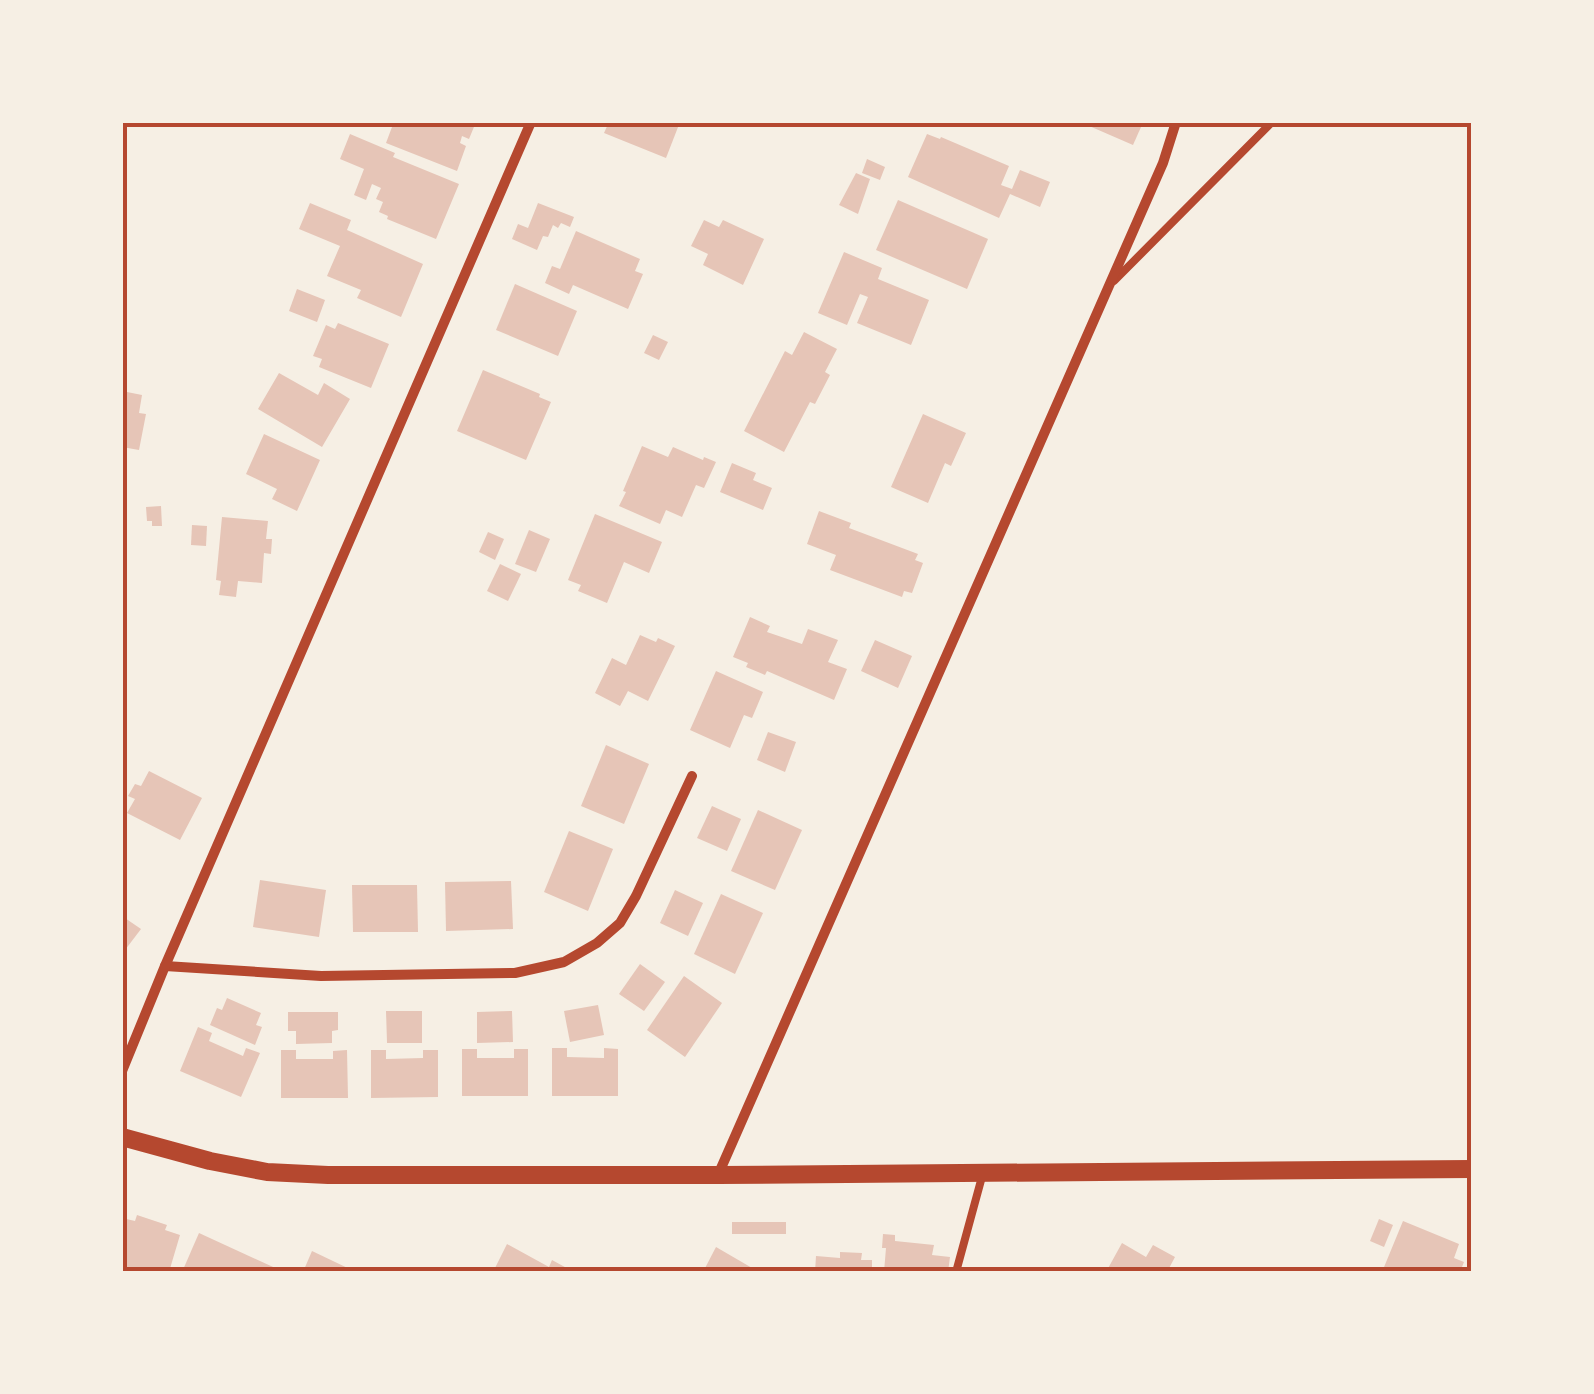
<svg xmlns="http://www.w3.org/2000/svg" width="1594" height="1394" viewBox="0 0 1594 1394" font-family="'Asap Condensed',sans-serif">
<style>
.building{fill:#e6c5b7}
.lines{fill:none;stroke-linecap:round;stroke-linejoin:round}
.service{stroke:#b5482f;stroke-width:8}
.minor{stroke:#b5482f;stroke-width:10}
.tertiary{stroke:#b5482f;stroke-width:18}
.neatline{fill:none;stroke:#b5482f;stroke-width:4}
</style>
<rect width="100%" height="100%" fill="#f6efe4"/>
<g class="building">
<polygon points="476,122 469,139 462,136 460,143 466,146 457,171 386,143 392,127 381,123"/>
<polygon points="609,122 680,122 666,158 604,133"/>
<polygon points="1080,122 1131,122 1141,127 1133,145"/>
<polygon points="350,134 395,153 393,157 459,184 436,239 387,219 388,216 379,212 383,202 376,199 381,188 372,184 366,200 354,195 364,169 340,159"/>
<polygon points="927,134 940,139 941,137 1009,166 1001,185 1012,189 1020,170 1050,182 1040,207 1010,194 999,218 908,177"/>
<polygon points="867,159 885,167 880,180 862,173"/>
<polygon points="856,173 870,179 858,214 839,205"/>
<polygon points="898,200 988,239 967,289 876,250"/>
<polygon points="310,203 351,220 347,230 423,264 401,317 357,298 361,290 327,276 340,246 299,229"/>
<polygon points="538,203 574,217 570,227 561,223 558,228 553,225 548,237 543,236 537,250 512,239 518,224 528,228"/>
<polygon points="704,220 719,227 723,220 764,239 743,285 703,265 708,254 691,246"/>
<polygon points="576,231 640,259 635,271 643,274 628,309 573,285 569,294 545,283 552,266 560,269"/>
<polygon points="844,252 882,268 878,279 929,300 911,345 857,323 868,297 860,294 847,325 818,313"/>
<polygon points="515,284 577,311 558,356 496,330"/>
<polygon points="297,289 325,300 317,322 289,311"/>
<polygon points="338,323 389,344 371,388 319,367 322,359 313,356 326,325 335,329"/>
<polygon points="804,332 837,349 825,372 830,375 815,404 810,402 784,452 744,431 785,351 792,355"/>
<polygon points="653,335 668,342 659,360 644,353"/>
<polygon points="483,370 540,394 539,397 551,402 526,460 457,431"/>
<polygon points="279,373 318,395 324,383 350,399 322,447 258,409"/>
<polygon points="122,391 142,395 139,413 146,414 139,450 122,447"/>
<polygon points="923,414 966,433 951,466 945,463 928,503 891,487"/>
<polygon points="264,434 320,460 297,511 272,499 277,489 246,474"/>
<polygon points="642,446 668,457 673,447 703,460 704,457 716,462 704,488 696,485 682,517 666,510 660,524 619,506 626,492 623,491"/>
<polygon points="732,463 756,473 753,480 772,488 763,510 720,492"/>
<polygon points="161,506 162,526 152,526 152,521 147,521 146,507"/>
<polygon points="819,511 851,523 849,528 918,554 915,560 923,563 912,593 904,591 902,597 830,570 836,555 807,544"/>
<polygon points="595,514 662,542 649,573 624,562 607,603 578,591 581,585 568,580"/>
<polygon points="222,517 268,521 266,539 272,539 271,554 264,553 262,583 238,581 236,597 219,595 221,581 216,580"/>
<polygon points="192,525 207,526 206,546 191,545"/>
<polygon points="529,530 550,539 536,572 515,564"/>
<polygon points="488,532 504,539 495,560 479,552"/>
<polygon points="500,564 521,574 508,601 487,591"/>
<polygon points="750,617 770,626 767,632 802,644 808,629 838,640 828,662 847,669 834,700 767,671 765,675 746,667 748,663 733,657"/>
<polygon points="640,635 656,642 658,638 675,646 648,701 628,691 620,706 595,693 612,658 626,665"/>
<polygon points="875,640 912,656 898,688 861,671"/>
<polygon points="716,671 763,692 752,718 744,715 730,748 690,730"/>
<polygon points="768,732 796,742 785,772 757,760"/>
<polygon points="606,745 649,764 624,824 581,806"/>
<polygon points="149,771 202,798 180,840 127,813 135,799 128,796 135,784 141,786"/>
<polygon points="712,806 741,819 727,851 697,838"/>
<polygon points="758,810 802,830 775,890 731,871"/>
<polygon points="569,831 613,849 588,911 544,892"/>
<polygon points="260,880 326,890 319,937 253,927"/>
<polygon points="511,881 513,929 446,931 445,882"/>
<polygon points="352,885 417,885 418,932 353,932"/>
<polygon points="675,890 703,903 688,936 660,923"/>
<polygon points="721,894 763,913 735,974 694,954"/>
<polygon points="122,916 141,929 122,954"/>
<polygon points="640,964 665,982 644,1011 619,994"/>
<polygon points="684,976 722,1003 685,1057 647,1030"/>
<polygon points="227,998 261,1013 256,1025 262,1027 255,1045 210,1025 217,1008 222,1010"/>
<polygon points="598,1005 604,1035 570,1042 564,1011"/>
<polygon points="386,1011 422,1011 422,1043 387,1043"/>
<polygon points="512,1011 513,1042 477,1043 477,1012"/>
<polygon points="288,1012 338,1012 338,1030 332,1031 332,1043 296,1044 296,1031 288,1031"/>
<polygon points="198,1027 212,1033 209,1041 243,1056 246,1048 260,1053 241,1097 180,1071"/>
<polygon points="552,1048 567,1048 567,1057 604,1058 604,1048 618,1049 618,1096 552,1096"/>
<polygon points="462,1049 477,1049 477,1058 514,1058 514,1049 528,1049 528,1096 462,1096"/>
<polygon points="281,1050 296,1050 296,1059 333,1059 333,1051 347,1050 348,1098 281,1098"/>
<polygon points="371,1050 386,1050 386,1059 423,1058 423,1050 438,1050 438,1097 371,1098"/>
<polygon points="137,1215 167,1225 165,1230 180,1235 169,1272 122,1272 122,1218 135,1221"/>
<polygon points="1379,1219 1393,1225 1384,1247 1370,1241"/>
<polygon points="1403,1221 1459,1244 1454,1258 1464,1262 1460,1272 1382,1272"/>
<rect x="732" y="1222" width="54" height="12"/>
<polygon points="199,1233 284,1272 182,1272"/>
<polygon points="883,1234 895,1235 895,1241 934,1245 932,1255 950,1257 948,1272 884,1272 886,1248 882,1248"/>
<polygon points="1122,1243 1146,1257 1153,1245 1175,1257 1167,1272 1106,1272"/>
<polygon points="507,1244 549,1267 552,1260 574,1272 493,1272"/>
<polygon points="716,1247 759,1272 703,1272"/>
<polygon points="312,1251 356,1272 303,1272"/>
<polygon points="840,1252 862,1253 861,1260 872,1260 872,1272 815,1272 816,1256 840,1258"/>
</g>
<g class="lines">
<g class="service">
<polyline points="1114,281 1272,122"/>
<polyline points="956,1272 983,1173"/>
</g>
<g class="minor">
<polyline points="165,966 321,976 515,973 564,962 597,943 620,923 636,896 692,776"/>
<polyline points="122,1071 165,966 531,122"/>
<polyline points="718,1175 1163,163 1176,122"/>
</g>
<polyline class="tertiary" points="122,1137 210,1161 267,1172 328,1175 718,1175 1472,1169"/>
</g>
<rect width="1594" height="1394" fill="none" stroke="#f6efe4" stroke-width="250"/>
<rect x="125" y="125" width="1344" height="1144" class="neatline"/>
</svg>
